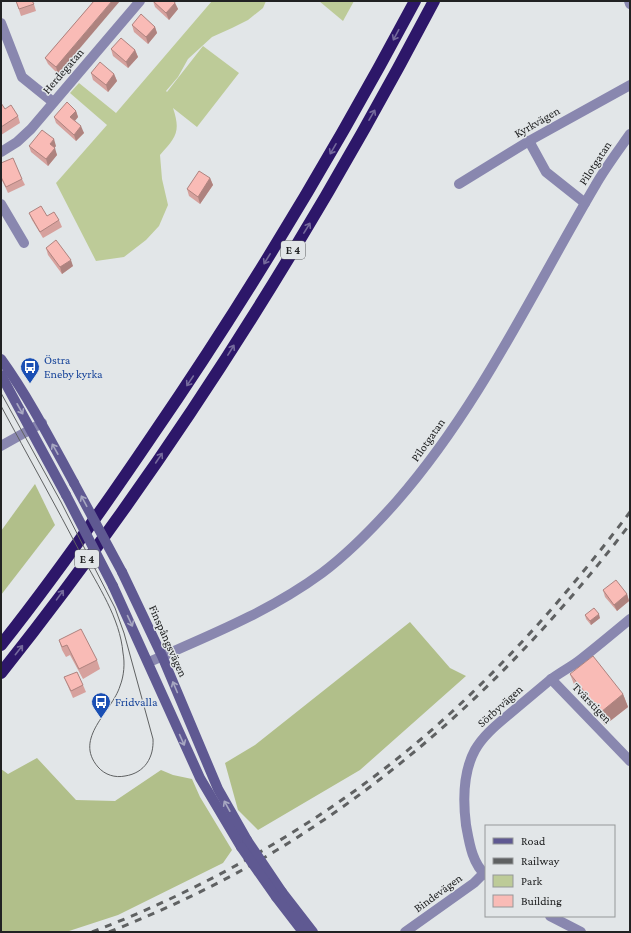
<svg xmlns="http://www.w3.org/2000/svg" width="631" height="933" viewBox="0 0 631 933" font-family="'Crimson Pro',serif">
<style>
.green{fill:#bdcb98}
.forest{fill:#b1bf8a}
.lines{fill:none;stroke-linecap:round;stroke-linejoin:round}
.minor{stroke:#8987af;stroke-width:10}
.secondary{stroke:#5f5992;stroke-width:10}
.motorway{stroke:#2d1769;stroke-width:12}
.tram{stroke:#5f6162;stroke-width:1}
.rail{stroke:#5f6162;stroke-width:3;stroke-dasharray:7 7;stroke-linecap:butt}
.secondary-bridge{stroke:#5f5992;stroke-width:10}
.wall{fill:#d6a19d}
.shaded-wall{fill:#ae837f}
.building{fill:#f9bbb6;stroke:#ae837f}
.oneway{stroke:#756a9c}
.oneway2{stroke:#a7a7c1}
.labels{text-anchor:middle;stroke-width:3;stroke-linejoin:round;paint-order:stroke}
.shield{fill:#e2e6e8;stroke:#5b5d5e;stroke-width:1}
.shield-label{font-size:11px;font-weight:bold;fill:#212223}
.street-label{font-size:12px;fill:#212223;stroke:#e2e6e8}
.transit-label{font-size:12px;fill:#164399;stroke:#e2e6e8;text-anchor:start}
</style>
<rect width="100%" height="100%" fill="#e2e6e8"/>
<g class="green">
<path d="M212 1H266L263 8 248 20 232 28 212 37 188 59 178 77 166 91 167 92 203 46 239 73 197 127 173 108C181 132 176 137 160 155L162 179 168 205 159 226 146 240 124 257 96 261 56 183 107 125 70 93 79 83 116 113Z"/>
<polygon points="319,1 354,1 343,21"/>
</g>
<g class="forest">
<polygon points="35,484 55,525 1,595 1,531"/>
<polygon points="410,622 450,668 466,676 360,770 258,830 238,810 225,763 255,745"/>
<polygon points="37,758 76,800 115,801 161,770 173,775 192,779 200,797 232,850 223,863 118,915 66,932 1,932 1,769 8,774"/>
</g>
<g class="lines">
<g class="minor">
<polyline points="629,1 630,4"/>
<polyline points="1,23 22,77 53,102"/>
<polyline points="529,141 546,172 585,203"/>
<polyline points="1,152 17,142 31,129 140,1"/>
<polyline points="459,184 529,141 630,85"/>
<polyline points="1,204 24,243"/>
<polyline points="1,446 42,423"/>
<path d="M149 662C208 636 269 612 322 573 350 552 374 527 397 501 479 407 532 293 595 186 605 168 618 151 630 134"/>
<polyline points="551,679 630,761"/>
<path d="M486 875C472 864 469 841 466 825 463 801 463 772 475 750 484 734 499 723 513 711 525 701 538 690 550 680 558 674 567 669 576 663 594 649 612 634 630 619"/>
<polyline points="550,916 581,932"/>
<polyline points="405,932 474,883 484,873"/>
</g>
<g class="secondary">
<path d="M1 359C29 398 51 441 74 483"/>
<polyline points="1,375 66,495"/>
<polyline points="122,572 162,656 218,789 247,840"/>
<polyline points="113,586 200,778 241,847"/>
<polyline points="282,892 313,932"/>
<polyline points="276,897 303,932"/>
</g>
<g class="motorway">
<path d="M1 645C54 578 104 507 152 436 248 296 335 151 415 1"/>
<path d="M1 673C167 464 310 237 434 1"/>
</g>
<path class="tram" d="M1 393 61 502 115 608 124 633 153 739C154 757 145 773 125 776 115 778 105 775 98 767 73 738 112 712 120 686 124 676 125 663 123 653 120 618 98 586 82 556 56 506 28 456 1 406"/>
<g class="rail">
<path d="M92 932C210 887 324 821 420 740 499 673 568 594 630 512"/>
<path d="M109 932C177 905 243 873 304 833 431 751 539 644 630 524"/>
</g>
<g class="secondary-bridge">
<polyline points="74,483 122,572"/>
<polyline points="66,495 113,586"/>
<polyline points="247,840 282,892"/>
<polyline points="241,847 276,897"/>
</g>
</g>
<g class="wall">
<polygon points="16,1 33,1 36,11 21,16"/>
<polygon points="94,1 58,74 48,64 45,58"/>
<polygon points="153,1 175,3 178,9 169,20 155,7"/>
<polygon points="132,25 155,27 157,33 148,44 134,32"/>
<polygon points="111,49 135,50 138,57 128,68 113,56"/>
<polygon points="91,73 114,74 117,81 108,92 93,80"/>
<polygon points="1,103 5,109 18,116 20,123 1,135"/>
<polygon points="76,111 78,117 75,121 84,133 76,141 56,123 54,117"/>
<polygon points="29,146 56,146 54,148 57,155 48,166 31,152"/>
<polygon points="1,163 22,179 25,185 8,193 1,178"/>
<polygon points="210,178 213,185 200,204 189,196 187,189"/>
<polygon points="29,213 47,216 59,220 62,227 43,238 32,220"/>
<polygon points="46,248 73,266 62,274 48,255"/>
<polygon points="603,590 627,594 629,601 617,611 605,597"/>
<polygon points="585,615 600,618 591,625 586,619"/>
<polygon points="59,640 97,660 100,669 83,679 70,655 66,657 62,650"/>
<polygon points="570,674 623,694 628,707 605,725 575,687"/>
<polygon points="64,677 83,685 86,692 73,698"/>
</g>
<g class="shaded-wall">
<polygon points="112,1 120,1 58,74 56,67"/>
<polygon points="175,3 178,9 169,20 166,13"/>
<polygon points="155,27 157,33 148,44 146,37"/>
<polygon points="135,50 138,57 128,68 126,62"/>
<polygon points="114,74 117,81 108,92 106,85"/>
<polygon points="76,111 78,117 73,123 70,117"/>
<polygon points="81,126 84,133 76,141 74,135"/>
<polygon points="54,139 56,146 52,151 50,144"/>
<polygon points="55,148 57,155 48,166 46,159"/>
<polygon points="210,178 213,185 200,204 198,197"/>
<polygon points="71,260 73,266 62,274 60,267"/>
<polygon points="627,594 629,601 617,611 614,605"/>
<polygon points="599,614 600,618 591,625 590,621"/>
<polygon points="623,694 628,707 605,725 601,712"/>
</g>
<g class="building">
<polygon points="16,1 32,1 34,4 19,9"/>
<polygon points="94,1 112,1 56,67 45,58"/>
<polygon points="153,1 174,1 175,3 166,13"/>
<polygon points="141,14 155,27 146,37 132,25"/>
<polygon points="121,38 135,50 126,62 111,49"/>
<polygon points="100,62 114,74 106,85 91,73"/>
<polygon points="67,102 76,111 70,117 81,126 74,135 54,117"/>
<polygon points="1,103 5,109 11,105 18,116 1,127"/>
<polygon points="42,130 54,139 50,144 55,148 46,159 29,146"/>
<polygon points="13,158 22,179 6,187 1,177 1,163"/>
<polygon points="199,171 210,178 198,197 187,189"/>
<polygon points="41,206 47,216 54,212 59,220 40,232 29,213"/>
<polygon points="56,240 71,260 60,267 46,248"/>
<polygon points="616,580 627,594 614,605 603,590"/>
<polygon points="594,608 599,614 590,621 585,615"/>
<polygon points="81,629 97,660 79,669 67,645 62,647 59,640"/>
<polygon points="593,656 623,694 601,712 570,674"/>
<polygon points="77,672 83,685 71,691 64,677"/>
</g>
<defs><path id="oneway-shaft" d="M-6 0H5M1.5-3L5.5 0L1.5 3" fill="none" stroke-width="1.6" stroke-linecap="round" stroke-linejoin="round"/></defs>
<g class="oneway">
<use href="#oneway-shaft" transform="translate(396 35) rotate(118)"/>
<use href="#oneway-shaft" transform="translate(372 115) rotate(-60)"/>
<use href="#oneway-shaft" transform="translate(333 149) rotate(120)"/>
<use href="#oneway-shaft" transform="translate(307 228) rotate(-58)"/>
<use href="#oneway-shaft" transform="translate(267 259) rotate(122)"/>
<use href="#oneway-shaft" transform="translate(231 350) rotate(-58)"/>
<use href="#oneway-shaft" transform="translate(190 381) rotate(124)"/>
<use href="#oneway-shaft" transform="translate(159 458) rotate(-56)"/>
<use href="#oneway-shaft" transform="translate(60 595) rotate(-54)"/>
<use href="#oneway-shaft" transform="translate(19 650) rotate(-52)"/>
</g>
<g class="oneway2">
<use href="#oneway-shaft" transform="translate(20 409) rotate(61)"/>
<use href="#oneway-shaft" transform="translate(55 449) rotate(-119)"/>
<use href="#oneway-shaft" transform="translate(84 501) rotate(-118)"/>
<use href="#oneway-shaft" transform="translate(130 621) rotate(65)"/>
<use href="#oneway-shaft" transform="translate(175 687) rotate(-113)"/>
<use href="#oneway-shaft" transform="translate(182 740) rotate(66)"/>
<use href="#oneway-shaft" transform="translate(227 806) rotate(-119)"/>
</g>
<defs>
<symbol id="bus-pin" viewBox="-11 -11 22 30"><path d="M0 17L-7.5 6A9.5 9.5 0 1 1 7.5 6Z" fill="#1a4fb4" stroke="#e2e6e8"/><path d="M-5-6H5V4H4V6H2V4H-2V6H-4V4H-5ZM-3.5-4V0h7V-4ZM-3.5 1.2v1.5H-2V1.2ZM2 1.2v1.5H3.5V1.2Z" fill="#fff"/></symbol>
</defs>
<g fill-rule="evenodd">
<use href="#bus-pin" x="19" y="356" width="22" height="30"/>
<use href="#bus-pin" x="90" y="691" width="22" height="30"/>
</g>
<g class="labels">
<g class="shield">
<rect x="281" y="241" width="24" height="18" rx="3"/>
<rect x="75" y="550" width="24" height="18" rx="3"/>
</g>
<g class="shield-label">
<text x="293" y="254">E 4</text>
<text x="87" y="563">E 4</text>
</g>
<g class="street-label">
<text transform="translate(63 71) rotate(-49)" y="4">Herdegatan</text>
<text transform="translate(537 122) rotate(-30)" y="4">Kyrkvägen</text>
<text transform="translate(595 163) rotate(-57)" y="4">Pilotgatan</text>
<text transform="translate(428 440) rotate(-55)" y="4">Pilotgatan</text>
<text transform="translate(168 641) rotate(66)" y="4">Finspångsvägen</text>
<text transform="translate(592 703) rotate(46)" y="4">Tvärstigen</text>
<text transform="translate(500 706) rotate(-42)" y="4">Sörbyvägen</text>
<text transform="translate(438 893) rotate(-36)" y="4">Bindevägen</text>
</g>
<g class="transit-label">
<text x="44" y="364">Östra<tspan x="44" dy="14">Eneby kyrka</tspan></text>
<text x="115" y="706">Fridvalla</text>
</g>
</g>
<rect width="631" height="933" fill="none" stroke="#212223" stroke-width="4"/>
<rect x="485" y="825" width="130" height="92" fill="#e2e6e8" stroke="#959899"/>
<rect x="493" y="838" width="20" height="6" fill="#5f5992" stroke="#959899"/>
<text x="521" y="845" font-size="12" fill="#212223">Road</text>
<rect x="493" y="858" width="20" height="6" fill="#5f6162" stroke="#959899"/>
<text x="521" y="865" font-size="12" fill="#212223">Railway</text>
<rect x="493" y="875" width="20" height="12" fill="#bdcb98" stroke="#959899"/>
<text x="521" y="885" font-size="12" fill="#212223">Park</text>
<rect x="493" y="895" width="20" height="12" fill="#f9bbb6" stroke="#959899"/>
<text x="521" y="905" font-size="12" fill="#212223">Building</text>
</svg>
